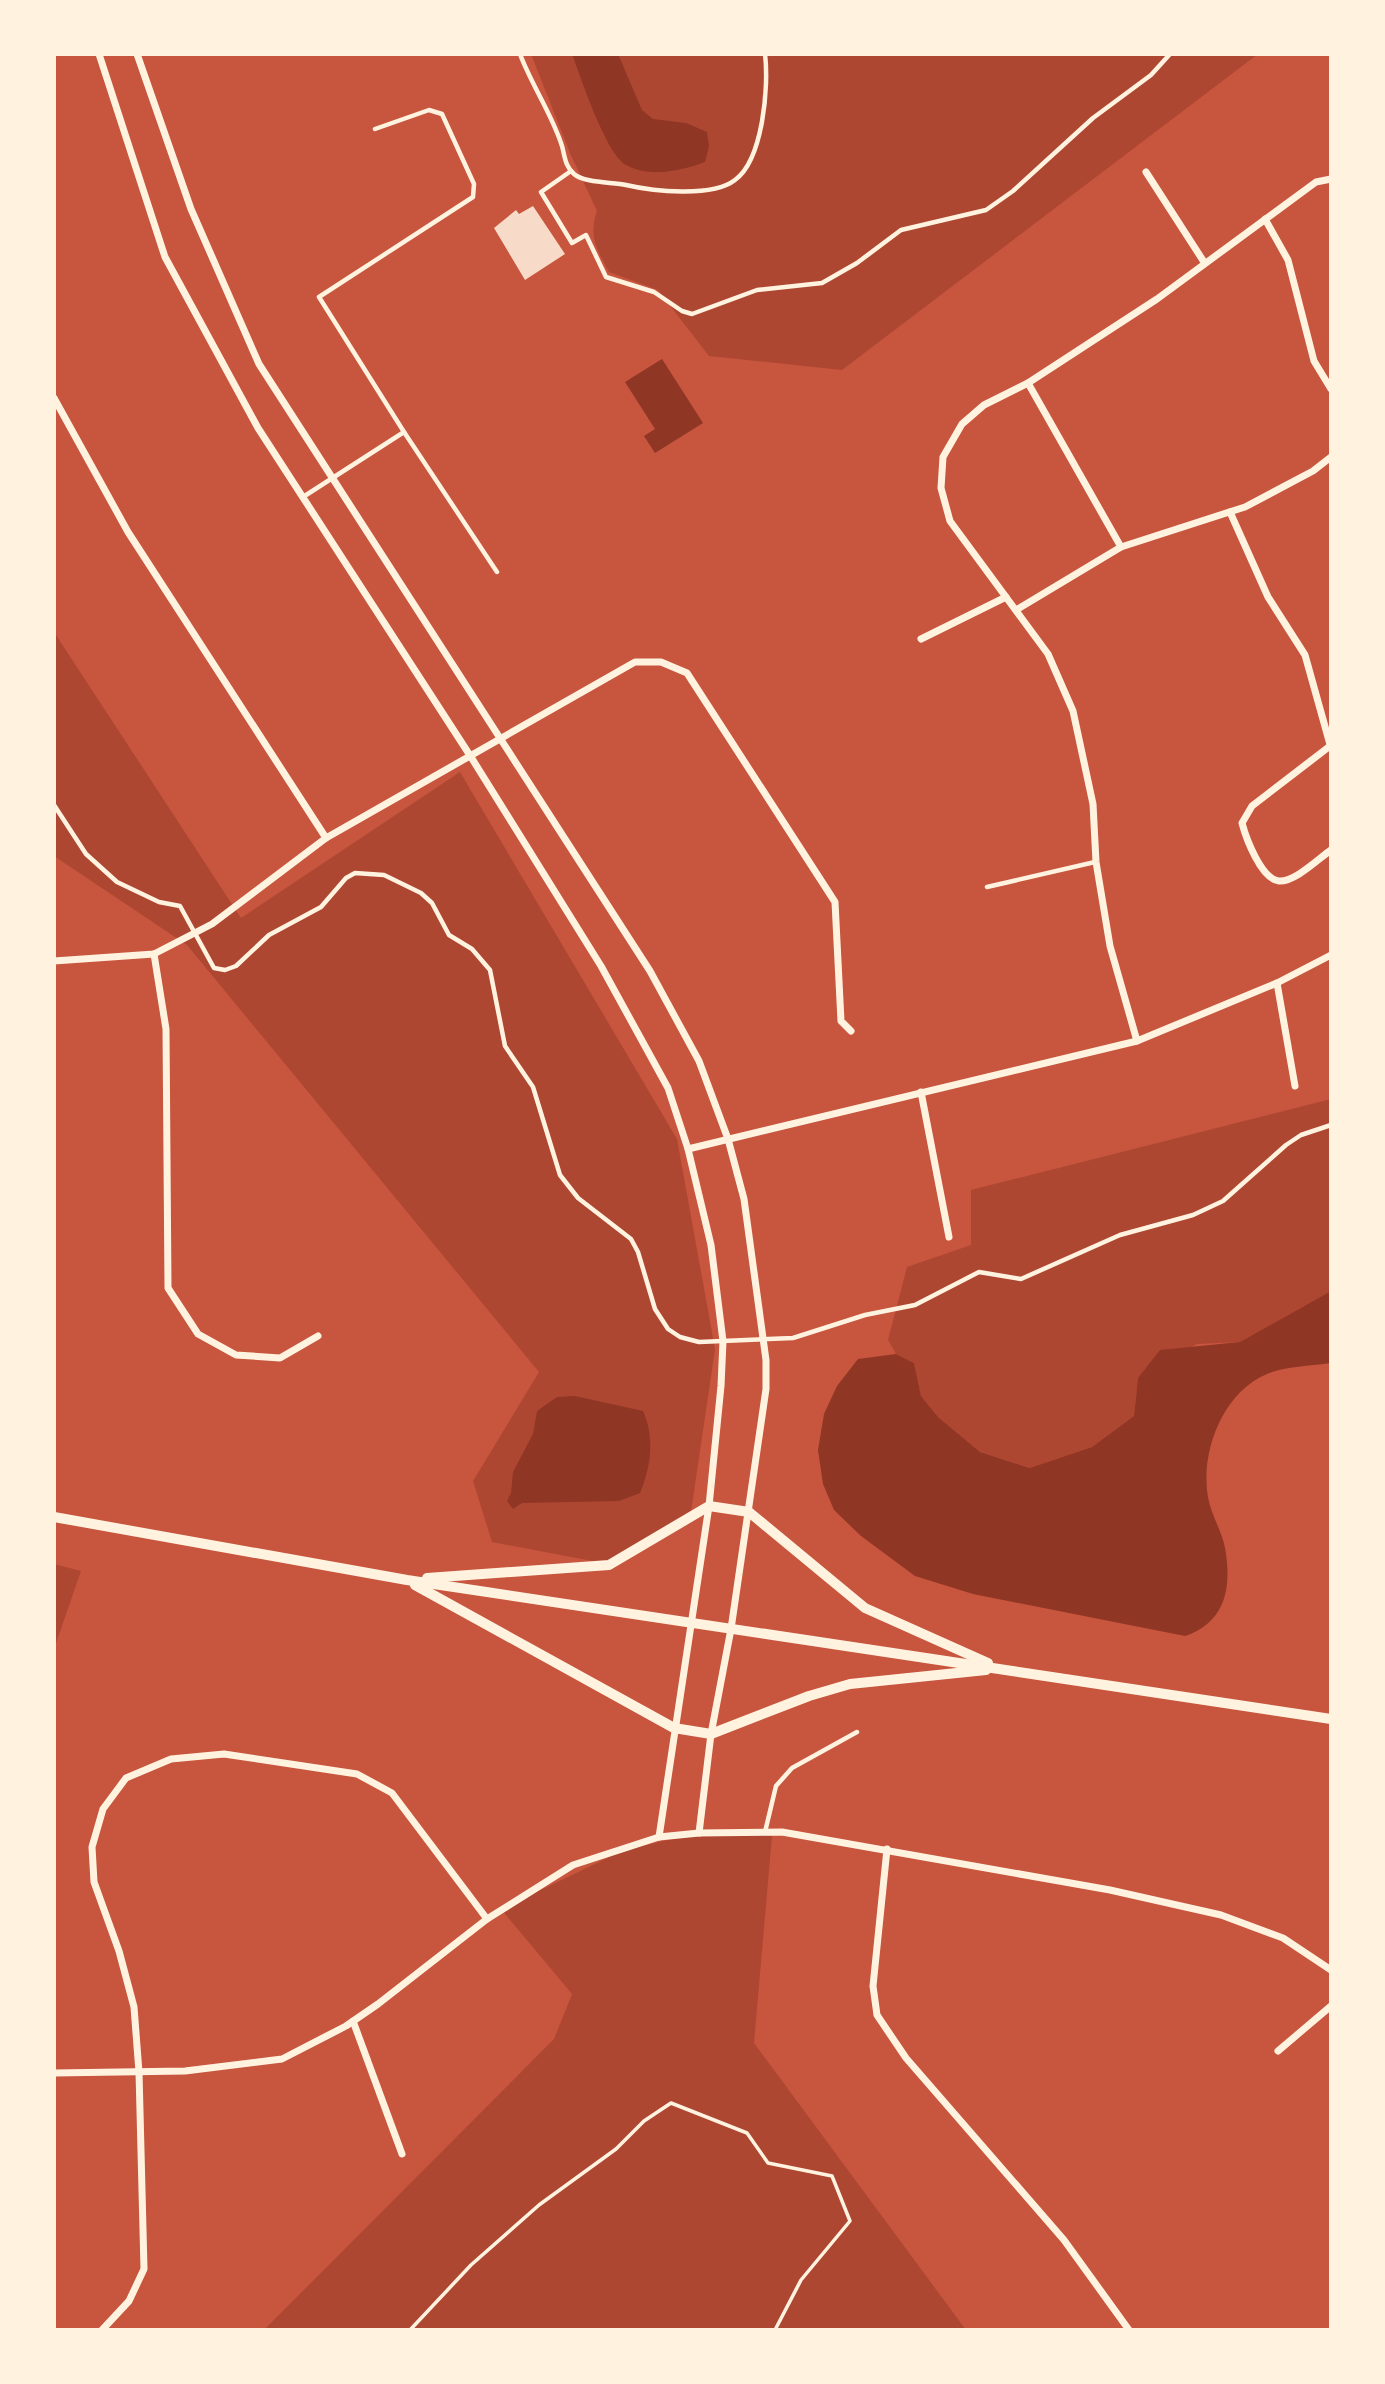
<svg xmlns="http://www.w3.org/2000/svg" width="1385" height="2384" viewBox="0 0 1385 2384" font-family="Raleway,sans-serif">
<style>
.green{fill:#ae4732}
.water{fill:#8f3625}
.building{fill:#f7dbc8}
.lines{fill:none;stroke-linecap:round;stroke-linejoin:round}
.path{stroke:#fff3e0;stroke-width:3.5}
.service{stroke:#fff3e0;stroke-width:4.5}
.minor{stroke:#fff3e0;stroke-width:7}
.tertiary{stroke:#fff3e0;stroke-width:10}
</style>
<rect width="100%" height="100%" fill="#c8553d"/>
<g class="green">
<path d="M531 54H1258L842 370 709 356 658 290 609 272C597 249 588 237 597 211L570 153Z"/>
<polygon points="54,632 241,918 460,772 677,1139 715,1349 690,1519 608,1564 492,1542 473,1481 539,1372 187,945 54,856"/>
<polygon points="1331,1099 1331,1291 1240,1342 1197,1344 1138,1378 1134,1416 1092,1447 1031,1468 980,1452 938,1417 921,1396 914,1363 896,1354 888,1340 907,1267 971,1245 971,1190"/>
<polygon points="54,1564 81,1571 54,1649"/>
<polygon points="699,1833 772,1836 754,2043 966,2330 264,2330 554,2039 572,1994 501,1909 624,1850"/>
</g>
<g class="water">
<path d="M572 54H618L642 110 653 119 686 123 707 132 709 146 705 162C681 171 650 178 626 165 606 154 581 78 572 54Z"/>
<polygon points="662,359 703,423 655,453 644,436 655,429 625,382"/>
<path d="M1331 1291V1363C1311 1366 1286 1366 1267 1374 1223 1392 1200 1452 1208 1497 1211 1515 1222 1531 1225 1548 1232 1587 1226 1622 1185 1636L973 1594 915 1576 861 1536 834 1510 823 1484 818 1450 824 1414 837 1386 858 1359 896 1354 914 1363 921 1396 938 1417 980 1452 1030 1468 1092 1447 1134 1416 1138 1378 1160 1350 1240 1342Z"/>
<path d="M575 1396 643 1411C655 1437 651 1467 640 1493L619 1501 522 1503 513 1509 507 1501 511 1493 513 1472 533 1434 537 1411 557 1397Z"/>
</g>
<polygon class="building" points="533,206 565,254 525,280 494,228 516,210 519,214"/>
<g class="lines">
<polyline class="path" points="410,2330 471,2265 539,2205 616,2149 644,2121 671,2103 747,2133 768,2163 832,2176 850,2221 801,2280 775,2330"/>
<g class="service">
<path d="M520 54C532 86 552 114 562 146 565 157 565 166 574 174 584 183 612 182 626 185 652 191 712 198 735 180 763 160 769 86 765 54"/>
<polyline points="375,129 429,110 442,114 474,184 473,197 319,297 404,432"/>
<polyline points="571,171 541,192 572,243 586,235 606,277 654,292 682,311 692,314 757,290 822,283 857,263 901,230 986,210 1013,191 1093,118 1151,75 1170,54"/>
<polyline points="303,497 404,432 497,572"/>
<polyline points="54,805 86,854 117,882 159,902 180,906 214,968 225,970 236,966 269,935 321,907 346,878 355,873 384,875 421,893 432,903 449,935 472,949 490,970 505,1046 533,1087 560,1175 578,1198 631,1239 638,1252 655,1309 668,1329 680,1337 699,1342 793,1338 865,1315 915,1305 979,1272 1021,1279 1120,1235 1193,1215 1223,1201 1286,1145 1301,1135 1331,1125"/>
<polyline points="987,887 1095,862"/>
<polyline points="765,1832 776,1786 792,1768 857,1732"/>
</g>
<g class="minor">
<polyline points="99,54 165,257 258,428 471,757 601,966 668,1088 688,1149 711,1245 723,1341 721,1386 709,1506 659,1837"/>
<polyline points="137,54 191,209 259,364 650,971 699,1061 728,1139 744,1199 766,1360 766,1389 731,1629 711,1734 699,1833"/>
<polyline points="1146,172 1204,262"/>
<polyline points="1265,219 1288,260 1314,361 1331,389"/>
<polyline points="1028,383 1121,547"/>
<polyline points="54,398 128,532 326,838"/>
<polyline points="1230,512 1268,597 1305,655 1331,748"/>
<polyline points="1016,610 1121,547 1245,507 1313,471 1331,457"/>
<polyline points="921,639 1006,597"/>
<path d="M1330 746 1252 806 1242 823C1246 838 1261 879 1279 881 1295 882 1318 859 1331 850"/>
<polyline points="154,954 166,1029 168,1288 198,1334 236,1355 280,1358 318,1336"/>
<polyline points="54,961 154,954 212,924 326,838 635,662 661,662 687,673 835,902 841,1021 851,1031"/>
<polyline points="1277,983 1295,1086"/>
<polyline points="1137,1041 1110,946 1096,862 1093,804 1073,711 1048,654 950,521 941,488 943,457 962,424 984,405 1028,383 1157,299 1316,182 1331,179"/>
<polyline points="921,1092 949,1237"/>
<polyline points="688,1149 1137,1041 1277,983 1331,955"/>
<polyline points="887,1849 873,1986 877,2015 906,2058 1064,2240 1129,2330"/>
<polyline points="353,2021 402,2154"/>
<polyline points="1278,2051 1331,2006"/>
<polyline points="54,2073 185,2071 282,2059 346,2026 378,2004 487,1919 573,1865 659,1837 699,1833 782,1832 1110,1890 1221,1915 1283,1938 1331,1970"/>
<polyline points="102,2330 129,2301 144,2269 139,2072 134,2007 119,1951 94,1882 92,1847 103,1809 126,1778 171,1759 224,1754 357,1774 392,1793 487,1919"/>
</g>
<g class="tertiary">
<polyline points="54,1517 407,1580 1331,1719"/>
<polyline points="427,1578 609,1565 709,1506 749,1512 865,1608 988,1663"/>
<polyline points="415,1585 674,1728 711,1734 809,1696 850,1684 986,1670"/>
</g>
</g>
<rect width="1385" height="2384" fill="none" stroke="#fff3e0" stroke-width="112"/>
</svg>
